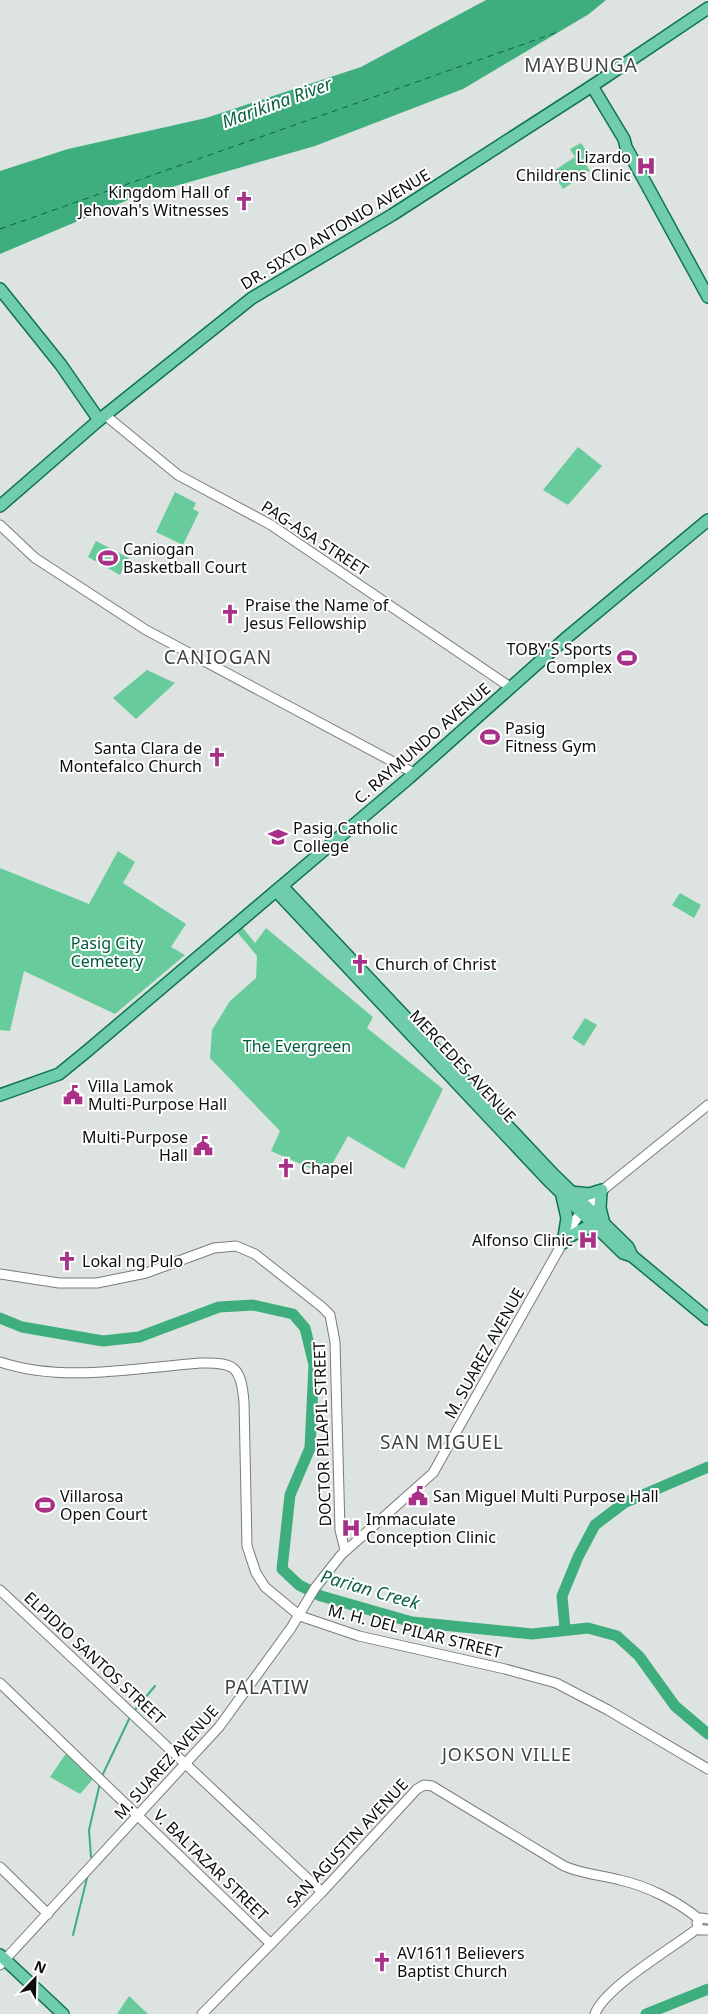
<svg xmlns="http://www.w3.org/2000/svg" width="708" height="2014" viewBox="0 0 708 2014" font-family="'Noto Sans',sans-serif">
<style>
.green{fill:#68cb9c}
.water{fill:#3eae7e}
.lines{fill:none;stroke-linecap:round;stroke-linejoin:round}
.stream{stroke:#3eae7e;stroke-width:2}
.river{stroke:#3eae7e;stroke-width:11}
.ferry{stroke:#0e6242;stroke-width:1;stroke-dasharray:6 5;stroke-linecap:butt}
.minor-casing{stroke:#787d7a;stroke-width:11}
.major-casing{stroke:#0f7450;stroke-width:14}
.minor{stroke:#fff;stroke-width:9}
.major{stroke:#70cdac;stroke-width:11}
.labels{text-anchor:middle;stroke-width:4;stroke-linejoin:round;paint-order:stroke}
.poi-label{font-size:16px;fill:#0c0d0c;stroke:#fff;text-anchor:start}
.street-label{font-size:16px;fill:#0c0d0c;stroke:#fff}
.park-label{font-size:16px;fill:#005c3c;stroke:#fff}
.water-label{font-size:18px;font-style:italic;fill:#0e6242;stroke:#fff}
.neighbourhood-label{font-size:18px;letter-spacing:1px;fill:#404442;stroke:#fff}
.quarter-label{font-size:19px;letter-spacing:1px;fill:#404442;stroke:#fff}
</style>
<rect width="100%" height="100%" fill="#dde3e0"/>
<g class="green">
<polygon points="581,143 591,158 584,162 590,171 563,189 552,172 575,157 570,149"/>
<polygon points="578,447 602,466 568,505 543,490"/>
<polygon points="175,492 196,503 193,509 199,512 183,545 156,532"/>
<polygon points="96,541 129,558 120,575 88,557"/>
<polygon points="147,670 175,683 136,719 113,698"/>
<polygon points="118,851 135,862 123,883 186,924 171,947 185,955 115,1014 24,971 10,1031 0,1030 0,868 89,904"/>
<polygon points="680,893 701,905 694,918 672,905"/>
<polygon points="242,927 255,943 266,928 373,1017 367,1028 443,1089 404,1169 348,1136 326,1175 271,1151 280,1131 210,1058 212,1030 230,1001 256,978 257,956 237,932"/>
<polygon points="585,1018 597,1025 584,1046 572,1038"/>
<polygon points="67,1752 94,1778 80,1794 50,1777"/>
<polygon points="129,1996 148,2014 117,2014"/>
</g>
<polygon class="water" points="486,0 606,0 589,14 463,89 315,146 130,199 0,254 0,171 68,149 206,118 361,67"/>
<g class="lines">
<g class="stream">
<polyline points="134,1711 155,1686"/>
<polyline points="102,1776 130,1717"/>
<polyline points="91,1857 89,1830 100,1783"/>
<polyline points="73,1935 87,1878"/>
</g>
<g class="river">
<polyline points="0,1318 22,1327 103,1341 139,1337 219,1307 253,1305 293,1314 305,1328 314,1365 310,1448 290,1495 282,1569 299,1585 321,1596 412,1622 532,1634 588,1628 617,1636 639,1656 675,1706 708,1734"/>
<polyline points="565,1629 562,1596 578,1557 595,1525 624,1503 708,1467"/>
<polyline points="646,2014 708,1989"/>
</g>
<polyline class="ferry" points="0,229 558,32"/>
<defs>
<g id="minor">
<polyline points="105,415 178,475 271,525 510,687"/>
<polyline points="0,525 35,558 146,630 414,773"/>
<polyline points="0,1274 59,1283 97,1283 146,1273 214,1248 236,1246 255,1254 322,1307 330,1315 335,1342 340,1530 345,1550"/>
<path d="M0 1362C63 1383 135 1368 200 1363 235 1362 241 1367 244 1402L247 1546 256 1573 265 1587 300 1616 359 1636 505 1669 556 1683 608 1710 708 1769"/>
<polyline points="0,1590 322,1892"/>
<polyline points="0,1683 271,1944"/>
<polyline points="0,1867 48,1914"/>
<polyline points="708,1919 701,1918 697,1923 700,1930 708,1930"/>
<polyline points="0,1965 219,1727 291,1628 315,1588 341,1555 433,1473 576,1219 604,1189 708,1105"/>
<path d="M202 2014 322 1892 417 1789 424 1785 432 1786 564 1866C582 1874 601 1875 620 1880 647 1886 677 1901 699 1919"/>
<path d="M595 2014C605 1987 673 1948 698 1928"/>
</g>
<g id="major">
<polyline points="592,86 624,139 626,147 708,297"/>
<polyline points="0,289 61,365 99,420"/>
<polyline points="0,506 99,420 252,298 392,215 592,86 708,8"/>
<polyline points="282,886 553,1174 628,1247 632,1256"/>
<polyline points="276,891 548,1180 623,1253 632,1256 708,1319"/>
<polyline points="0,1095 59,1074 86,1052 409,778 565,639 708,520"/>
<polyline points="571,1192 589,1194 602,1190"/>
<polyline points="601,1192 600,1208 604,1224"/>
<polyline points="562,1196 567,1218 563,1243"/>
<polyline points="565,1239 585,1228 599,1230"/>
<polyline points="0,1955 63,2014"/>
</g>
</defs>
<use href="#minor" class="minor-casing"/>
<use href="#major" class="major-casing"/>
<use href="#minor" class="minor"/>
<use href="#major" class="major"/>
</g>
<defs>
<symbol id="hospital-bare" viewBox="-9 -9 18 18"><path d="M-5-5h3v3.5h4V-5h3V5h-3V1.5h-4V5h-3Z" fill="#a83086" stroke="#fff" stroke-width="2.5" paint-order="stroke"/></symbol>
<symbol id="church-bare" viewBox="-9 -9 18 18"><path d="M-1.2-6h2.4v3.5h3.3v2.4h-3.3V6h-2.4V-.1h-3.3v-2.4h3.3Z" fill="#a83086" stroke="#fff" stroke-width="2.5" paint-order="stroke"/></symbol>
<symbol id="stadium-bare" viewBox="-9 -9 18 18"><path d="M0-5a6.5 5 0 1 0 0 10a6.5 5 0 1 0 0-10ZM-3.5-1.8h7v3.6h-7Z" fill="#a83086" stroke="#fff" stroke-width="2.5" paint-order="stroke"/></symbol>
<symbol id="university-bare" viewBox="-9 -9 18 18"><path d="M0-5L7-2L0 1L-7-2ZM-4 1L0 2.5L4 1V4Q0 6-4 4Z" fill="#a83086" stroke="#fff" stroke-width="2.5" paint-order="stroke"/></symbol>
<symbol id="civic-bare" viewBox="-9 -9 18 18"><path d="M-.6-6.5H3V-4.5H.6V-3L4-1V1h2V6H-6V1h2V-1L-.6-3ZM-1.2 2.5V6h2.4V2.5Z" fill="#a83086" stroke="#fff" stroke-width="2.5" paint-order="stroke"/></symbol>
</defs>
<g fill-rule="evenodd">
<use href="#hospital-bare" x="632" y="152" width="28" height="28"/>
<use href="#church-bare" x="230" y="187" width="28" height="28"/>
<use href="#stadium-bare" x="94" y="544" width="28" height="28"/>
<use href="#church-bare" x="216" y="600" width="28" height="28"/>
<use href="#stadium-bare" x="613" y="644" width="28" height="28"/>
<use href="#stadium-bare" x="476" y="723" width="28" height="28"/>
<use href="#church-bare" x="203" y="743" width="28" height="28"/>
<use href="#university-bare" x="264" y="823" width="28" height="28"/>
<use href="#church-bare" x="346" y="950" width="28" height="28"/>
<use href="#civic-bare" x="59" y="1081" width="28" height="28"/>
<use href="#civic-bare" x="189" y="1132" width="28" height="28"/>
<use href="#church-bare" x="272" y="1154" width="28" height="28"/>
<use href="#hospital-bare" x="574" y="1226" width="28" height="28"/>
<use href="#church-bare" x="53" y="1247" width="28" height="28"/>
<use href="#civic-bare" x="404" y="1482" width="28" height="28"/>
<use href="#stadium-bare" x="31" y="1491" width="28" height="28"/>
<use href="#hospital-bare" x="337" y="1514" width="28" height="28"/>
<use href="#church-bare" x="368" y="1948" width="28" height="28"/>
</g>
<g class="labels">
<g class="poi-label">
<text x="631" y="163" text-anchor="end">Lizardo<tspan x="631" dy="18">Childrens Clinic</tspan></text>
<text x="229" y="198" text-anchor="end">Kingdom Hall of<tspan x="229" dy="18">Jehovah's Witnesses</tspan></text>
<text x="123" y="555">Caniogan<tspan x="123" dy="18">Basketball Court</tspan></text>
<text x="245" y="611">Praise the Name of<tspan x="245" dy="18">Jesus Fellowship</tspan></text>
<text x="612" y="655" text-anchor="end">TOBY'S Sports<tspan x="612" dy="18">Complex</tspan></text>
<text x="505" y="734">Pasig<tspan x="505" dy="18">Fitness Gym</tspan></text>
<text x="202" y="754" text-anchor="end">Santa Clara de<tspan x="202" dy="18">Montefalco Church</tspan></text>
<text x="293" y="834">Pasig Catholic<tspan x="293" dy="18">College</tspan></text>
<text x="375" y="970">Church of Christ</text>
<text x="88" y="1092">Villa Lamok<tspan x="88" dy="18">Multi-Purpose Hall</tspan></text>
<text x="188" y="1143" text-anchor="end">Multi-Purpose<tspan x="188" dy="18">Hall</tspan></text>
<text x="301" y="1174">Chapel</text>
<text x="573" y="1246" text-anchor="end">Alfonso Clinic</text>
<text x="82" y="1267">Lokal ng Pulo</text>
<text x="60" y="1502">Villarosa<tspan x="60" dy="18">Open Court</tspan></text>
<text x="433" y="1502">San Miguel Multi Purpose Hall</text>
<text x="366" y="1525">Immaculate<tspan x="366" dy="18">Conception Clinic</tspan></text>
<text x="397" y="1959">AV1611 Believers<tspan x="397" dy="18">Baptist Church</tspan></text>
</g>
<g class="street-label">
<text transform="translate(335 229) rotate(-31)" y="6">DR. SIXTO ANTONIO AVENUE</text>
<text transform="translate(315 538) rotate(33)" y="6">PAG-ASA STREET</text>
<text transform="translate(422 743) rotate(-41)" y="6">C. RAYMUNDO AVENUE</text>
<text transform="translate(463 1066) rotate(47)" y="6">MERCEDES AVENUE</text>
<text transform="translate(484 1353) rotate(-61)" y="6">M. SUAREZ AVENUE</text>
<text transform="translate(322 1434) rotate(-92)" y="6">DOCTOR PILAPIL STREET</text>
<text transform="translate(415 1631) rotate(14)" y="6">M. H. DEL PILAR STREET</text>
<text transform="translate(95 1658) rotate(43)" y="6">ELPIDIO SANTOS STREET</text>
<text transform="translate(166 1762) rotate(-48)" y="6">M. SUAREZ AVENUE</text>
<text transform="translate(347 1843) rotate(-47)" y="6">SAN AGUSTIN AVENUE</text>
<text transform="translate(211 1865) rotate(44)" y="6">V. BALTAZAR STREET</text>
</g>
<g class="park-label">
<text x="107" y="949">Pasig City<tspan x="107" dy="18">Cemetery</tspan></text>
<text x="297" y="1052">The Evergreen</text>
</g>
<g class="water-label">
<text transform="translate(277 103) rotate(-20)" y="6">Marikina River</text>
<text transform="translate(370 1590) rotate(16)" y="6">Parian Creek</text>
</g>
<g class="neighbourhood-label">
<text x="507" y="1761">JOKSON VILLE</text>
</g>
<g class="quarter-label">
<text x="581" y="72">MAYBUNGA</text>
<text x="218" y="664">CANIOGAN</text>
<text x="442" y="1449">SAN MIGUEL</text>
<text x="267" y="1694">PALATIW</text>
</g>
</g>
<g transform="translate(35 1979) rotate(23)" stroke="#ffffff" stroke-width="4" paint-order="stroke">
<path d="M0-4L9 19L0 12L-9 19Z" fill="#0c0d0c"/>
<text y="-8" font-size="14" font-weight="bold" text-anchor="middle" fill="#0c0d0c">N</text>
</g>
</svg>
